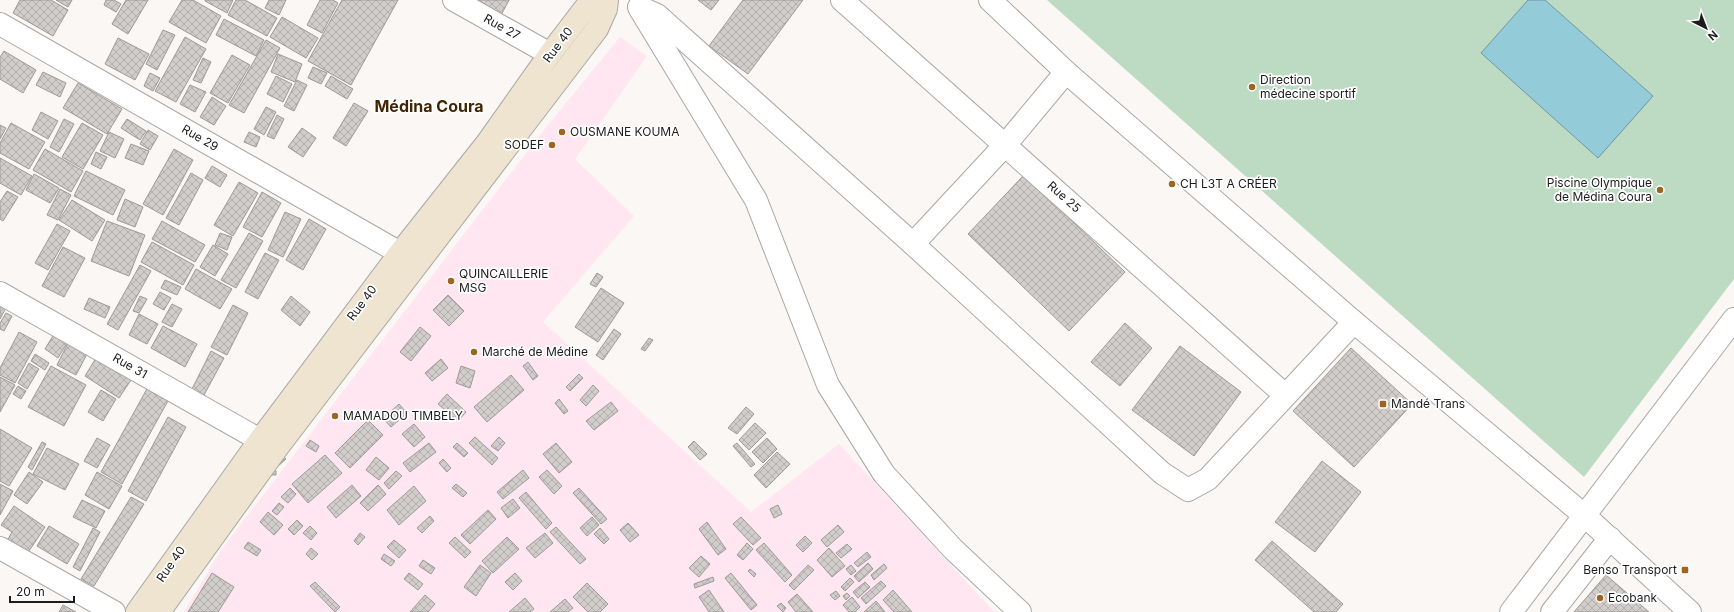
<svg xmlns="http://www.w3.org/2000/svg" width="1734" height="612" viewBox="0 0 1734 612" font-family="Inter,sans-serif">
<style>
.commercial{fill:#ffe6f0}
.pitch{fill:#bddbc2}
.water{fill:#93cbd9;stroke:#7096a0}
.building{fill:url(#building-cross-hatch);stroke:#9c9997}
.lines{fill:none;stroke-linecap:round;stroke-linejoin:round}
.minor-casing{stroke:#aaa7a5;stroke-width:24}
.tertiary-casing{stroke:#aaa7a5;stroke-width:24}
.secondary-casing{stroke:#aaa7a5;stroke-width:24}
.minor{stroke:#fff;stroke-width:22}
.tertiary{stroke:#fff;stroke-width:22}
.secondary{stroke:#eee4d0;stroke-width:22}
.poi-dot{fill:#9d6620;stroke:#fff;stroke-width:1.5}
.labels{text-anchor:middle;stroke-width:3.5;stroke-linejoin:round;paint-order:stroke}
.street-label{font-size:12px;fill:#1d1c1c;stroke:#fff}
.poi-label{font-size:12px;fill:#1d1c1c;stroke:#fff;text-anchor:start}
.district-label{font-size:16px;font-weight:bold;fill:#402604;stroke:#fff}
</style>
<defs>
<pattern id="building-cross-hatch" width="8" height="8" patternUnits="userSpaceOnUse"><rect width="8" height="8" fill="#d0cdcb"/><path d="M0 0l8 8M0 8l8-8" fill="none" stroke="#b2afae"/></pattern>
</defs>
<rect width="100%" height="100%" fill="#faf7f5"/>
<polygon class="commercial" points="620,37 647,56 575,159 634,216 543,322 751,512 839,444 994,612 184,612 221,550 544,130"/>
<polygon class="pitch" points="1047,0 1734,0 1734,279 1584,477"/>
<polygon class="water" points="1528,0 1545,0 1653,96 1598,158 1481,53"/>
<g class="building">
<polygon points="20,0 51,0 68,10 53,36 13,13"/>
<polygon points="56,0 72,0 68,7"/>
<polygon points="106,0 114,0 121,4 116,12 104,5"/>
<polygon points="126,0 148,0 128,34 112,24"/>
<polygon points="182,0 193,0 221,16 206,43 169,22"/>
<polygon points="205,0 233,0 227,13 205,1"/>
<polygon points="236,0 245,0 277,18 267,36 228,15"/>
<polygon points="269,0 286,0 279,15 265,8"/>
<polygon points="320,0 333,0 338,3 322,33 307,25"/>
<polygon points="342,0 398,0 351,85 308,61"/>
<polygon points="465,0 509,0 499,19"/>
<polygon points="698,0 719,0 711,10"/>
<polygon points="743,0 803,0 748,74 709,46"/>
<polygon points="282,17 318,38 306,58 270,37"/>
<polygon points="224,19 264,40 256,56 216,35"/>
<polygon points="163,30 175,35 157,70 146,64"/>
<polygon points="185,37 206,49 176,102 155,91"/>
<polygon points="118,38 149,54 135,80 105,64"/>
<polygon points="266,40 280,48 244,113 229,105"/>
<polygon points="4,51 36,70 23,93 0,79 0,57"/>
<polygon points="278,54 302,64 295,82 271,72"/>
<polygon points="232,55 250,65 228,103 210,93"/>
<polygon points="203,58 211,62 201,83 193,80"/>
<polygon points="313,67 327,73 321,84 308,78"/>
<polygon points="43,72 66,83 60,97 36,85"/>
<polygon points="150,73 160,78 153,91 144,86"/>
<polygon points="276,76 292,84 283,102 267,94"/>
<polygon points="331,76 353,89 347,99 325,86"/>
<polygon points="297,80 307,85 294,111 284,106"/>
<polygon points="78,83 122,109 107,134 63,108"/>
<polygon points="190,85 206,92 195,112 180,104"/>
<polygon points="212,97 226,106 214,125 200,117"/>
<polygon points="354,103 368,111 346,146 333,138"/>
<polygon points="266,107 276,112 264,135 254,129"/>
<polygon points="41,112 58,121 48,139 32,130"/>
<polygon points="277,115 284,119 274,139 267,136"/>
<polygon points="64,119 74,124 59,152 50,147"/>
<polygon points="127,119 146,131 140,140 121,128"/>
<polygon points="11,123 45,142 29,169 0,153 0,143"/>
<polygon points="82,123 103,135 83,169 62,157"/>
<polygon points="0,125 6,128 0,139"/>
<polygon points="302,128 316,138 303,157 288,147"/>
<polygon points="148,130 158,136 150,150 140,144"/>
<polygon points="109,132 124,139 115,158 100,151"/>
<polygon points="249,132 260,137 256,147 244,142"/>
<polygon points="131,144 149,151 143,165 125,158"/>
<polygon points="45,149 83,171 71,192 33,170"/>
<polygon points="174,149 193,160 163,215 143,204"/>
<polygon points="96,152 107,157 101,169 91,164"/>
<polygon points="0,158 32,176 21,195 0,183"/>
<polygon points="212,166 227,175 220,187 205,178"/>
<polygon points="86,171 125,190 113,215 74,196"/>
<polygon points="191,173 203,180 179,225 166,218"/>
<polygon points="34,174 59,188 50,203 26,190"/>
<polygon points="1024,175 1125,272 1069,331 968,234"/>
<polygon points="239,182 258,193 233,236 214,225"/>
<polygon points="60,189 71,195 58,220 47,215"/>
<polygon points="7,191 18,197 3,221 0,219 0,202"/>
<polygon points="262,192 281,203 262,237 243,227"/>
<polygon points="125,199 143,207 135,227 117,220"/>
<polygon points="72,200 105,220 92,241 59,220"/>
<polygon points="285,212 301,219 283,257 268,250"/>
<polygon points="309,219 326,229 303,270 286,260"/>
<polygon points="107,221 145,235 129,276 91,261"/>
<polygon points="162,221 205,245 195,262 152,239"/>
<polygon points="57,224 70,231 48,270 35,263"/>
<polygon points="220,233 232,237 227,250 215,245"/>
<polygon points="249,233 263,241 236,288 221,280"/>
<polygon points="152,242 194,265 183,285 141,262"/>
<polygon points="213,245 228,254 215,276 200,267"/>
<polygon points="63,247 85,258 64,297 42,286"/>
<polygon points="265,253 279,260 258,299 245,292"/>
<polygon points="140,265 151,271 118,330 107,324"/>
<polygon points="196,269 232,289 220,309 185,289"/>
<polygon points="597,273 603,277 596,287 590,284"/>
<polygon points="165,280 181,287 177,295 161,288"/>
<polygon points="601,288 624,303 598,342 575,327"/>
<polygon points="160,292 171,298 164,310 153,304"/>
<polygon points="448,295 464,311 449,326 433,310"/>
<polygon points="140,296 147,299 139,313 133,311"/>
<polygon points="291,296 310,312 300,326 281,310"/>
<polygon points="89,298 110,307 105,318 84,309"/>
<polygon points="0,304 6,308 0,319"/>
<polygon points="172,304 182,309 172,327 162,322"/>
<polygon points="233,305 248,313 227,355 211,347"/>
<polygon points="6,313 12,316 4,331 0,329 0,323"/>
<polygon points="139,314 158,324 147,344 129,335"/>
<polygon points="1125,323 1152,348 1120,386 1091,362"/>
<polygon points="163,326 197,344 185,367 151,348"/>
<polygon points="420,327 431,336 411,361 400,352"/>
<polygon points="614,329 621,334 603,360 596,355"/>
<polygon points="19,332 37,342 15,383 0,375 0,368"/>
<polygon points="54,334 67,343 58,358 45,349"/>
<polygon points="649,338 653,340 645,351 641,349"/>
<polygon points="68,343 87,354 76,375 57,365"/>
<polygon points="1180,346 1241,392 1194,456 1132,410"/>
<polygon points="1351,348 1412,404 1354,467 1293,411"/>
<polygon points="211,351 224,358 204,395 192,389"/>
<polygon points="35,354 49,363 45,370 31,361"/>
<polygon points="96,358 131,380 119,398 85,376"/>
<polygon points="441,359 448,368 432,381 425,373"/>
<polygon points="528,362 538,376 533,380 523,366"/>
<polygon points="29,363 39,369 27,389 18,383"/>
<polygon points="51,366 86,385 64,426 28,407"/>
<polygon points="461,366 475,371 470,388 456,383"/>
<polygon points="579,374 583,378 570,391 566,387"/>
<polygon points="511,375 524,390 487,422 474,407"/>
<polygon points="0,377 15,385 0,412"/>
<polygon points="593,385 599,391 586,406 580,400"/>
<polygon points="18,386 26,391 21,399 13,394"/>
<polygon points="148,387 169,399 122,484 101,472"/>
<polygon points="101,390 116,399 103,421 88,412"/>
<polygon points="447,394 466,412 458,421 438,404"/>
<polygon points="559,399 568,411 564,414 555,403"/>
<polygon points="611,402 618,411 594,430 586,421"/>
<polygon points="399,404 407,413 391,427 383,418"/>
<polygon points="746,407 754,414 737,434 728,428"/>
<polygon points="168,417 186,427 146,501 128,491"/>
<polygon points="368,420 383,435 350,468 335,453"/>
<polygon points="755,423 766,433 749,450 739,440"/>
<polygon points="414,424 425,437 414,447 402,434"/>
<polygon points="0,429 32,448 9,486 0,481"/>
<polygon points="475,437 498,458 492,465 469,443"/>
<polygon points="499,437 505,443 498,451 491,446"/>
<polygon points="97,438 110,445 97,468 84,461"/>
<polygon points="767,438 777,449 763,463 752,452"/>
<polygon points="310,440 319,446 316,452 306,446"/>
<polygon points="694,441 707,454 700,460 688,447"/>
<polygon points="42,442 46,444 32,470 28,467"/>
<polygon points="429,443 436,452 410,472 403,463"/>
<polygon points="457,443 468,453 464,457 453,447"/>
<polygon points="556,443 572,462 559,473 543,454"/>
<polygon points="737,443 755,464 751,467 733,446"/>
<polygon points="47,448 79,464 65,490 33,474"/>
<polygon points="777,452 790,464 766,488 754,475"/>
<polygon points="325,455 342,473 308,503 292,484"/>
<polygon points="283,456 286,459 277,467 275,464"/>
<polygon points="376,457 389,468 379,480 366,470"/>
<polygon points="443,459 451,468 447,472 439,463"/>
<polygon points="1322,461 1361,492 1315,552 1275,522"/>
<polygon points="270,470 276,471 276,475 270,475"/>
<polygon points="523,470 529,478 503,499 497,492"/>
<polygon points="547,470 562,486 554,494 539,477"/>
<polygon points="396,471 402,476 389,489 384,483"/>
<polygon points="29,472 43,482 27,504 14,495"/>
<polygon points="97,472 122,486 109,509 85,495"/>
<polygon points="0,484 13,491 0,515"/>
<polygon points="456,484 467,493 463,497 452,488"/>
<polygon points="352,485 361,496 336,518 327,507"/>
<polygon points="378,485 386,494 368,511 360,503"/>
<polygon points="414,486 426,501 399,525 387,510"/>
<polygon points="290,488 296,494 288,503 281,497"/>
<polygon points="579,488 607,519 601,524 573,493"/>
<polygon points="526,492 552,523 546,529 519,498"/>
<polygon points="131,497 144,504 94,586 81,579"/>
<polygon points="513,499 520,508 508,518 501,508"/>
<polygon points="82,500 105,511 96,528 73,517"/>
<polygon points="279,503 284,507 277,515 272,511"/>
<polygon points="778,505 782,514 774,518 770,509"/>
<polygon points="14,506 45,527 27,554 7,541 12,532 1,525"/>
<polygon points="488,510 496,519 470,544 461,535"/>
<polygon points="268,512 283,525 274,535 260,522"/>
<polygon points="430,516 434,521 422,533 417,528"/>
<polygon points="592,517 599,525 587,536 580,528"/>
<polygon points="741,517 761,538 753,545 733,524"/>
<polygon points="297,520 303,526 294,535 288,529"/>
<polygon points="707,522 726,549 718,555 699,529"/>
<polygon points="628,523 639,535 630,542 620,530"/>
<polygon points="838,525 844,532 827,547 821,540"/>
<polygon points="49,526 79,544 67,564 37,546"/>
<polygon points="310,526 317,533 311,540 303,533"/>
<polygon points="556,527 586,559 580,564 550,532"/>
<polygon points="93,528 100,532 80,571 73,567"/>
<polygon points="600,528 609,539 604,544 594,534"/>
<polygon points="360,533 365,537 358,545 354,541"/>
<polygon points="545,533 553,543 535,558 526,548"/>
<polygon points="805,536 812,543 803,552 796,545"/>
<polygon points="455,537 471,552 465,558 449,543"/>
<polygon points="507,537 519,549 493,573 482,561"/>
<polygon points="394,540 406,550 399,558 387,547"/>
<polygon points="1272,541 1343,604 1336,612 1314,612 1255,560"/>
<polygon points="248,542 261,550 257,556 244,548"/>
<polygon points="747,543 753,549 743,560 737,555"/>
<polygon points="764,543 792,575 785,582 756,550"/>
<polygon points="847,544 852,549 841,558 836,553"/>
<polygon points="311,548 318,554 312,560 306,554"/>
<polygon points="829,548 845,566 832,577 817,560"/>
<polygon points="867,552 871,557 858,567 854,563"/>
<polygon points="384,554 395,561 391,566 381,559"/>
<polygon points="701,556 710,564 699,577 689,568"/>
<polygon points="423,560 435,568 431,574 419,566"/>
<polygon points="868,563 873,569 859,582 854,576"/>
<polygon points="884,564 887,568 874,580 871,575"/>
<polygon points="480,565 491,573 476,596 464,587"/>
<polygon points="808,565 814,570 794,590 789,585"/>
<polygon points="851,565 856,571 851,575 846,569"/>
<polygon points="750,569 756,574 754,577 748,571"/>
<polygon points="212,573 234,587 218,612 188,612"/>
<polygon points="409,573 423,584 418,590 404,579"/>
<polygon points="515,573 522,581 513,590 505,582"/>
<polygon points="731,573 757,605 751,610 725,578"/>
<polygon points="1606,575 1649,612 1574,612"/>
<polygon points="713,577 714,581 695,588 694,584"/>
<polygon points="850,578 854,582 845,591 841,587"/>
<polygon points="881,581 886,586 866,604 861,598"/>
<polygon points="315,582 340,607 335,612 310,586"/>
<polygon points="865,582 870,587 858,598 853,592"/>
<polygon points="587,583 608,604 600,612 588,612 573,597"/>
<polygon points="709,590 724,612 709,612 699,597"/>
<polygon points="893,590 912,612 894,612 883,600"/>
<polygon points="836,591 840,596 835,600 830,595"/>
<polygon points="847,593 850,596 846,600 843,596"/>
<polygon points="797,594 813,612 796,612 788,602"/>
<polygon points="425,595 435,604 428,612 410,612"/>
<polygon points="852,597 860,607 855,612 849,612 843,605"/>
<polygon points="525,598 534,609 530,612 509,612"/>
<polygon points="565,599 573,608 568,612 550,612"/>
<polygon points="876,601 885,612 864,612"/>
<polygon points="781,603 786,608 783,612 777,606"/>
<polygon points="63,605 76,612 59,612"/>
</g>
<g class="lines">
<defs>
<g id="minor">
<polyline points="454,0 550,54"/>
<polyline points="842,0 1285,395"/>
<polyline points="990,0 1066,72 1354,322 1585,516 1690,612"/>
<polyline points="639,7 657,15 913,244 1162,473 1188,490 1208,479 1354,322"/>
<polyline points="640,9 756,200 828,385 884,474 953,549 1020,612"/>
<polyline points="0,24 400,253"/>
<polyline points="913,244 1006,144 1066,72"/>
<polyline points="0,293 260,440"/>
<polyline points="0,548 114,612"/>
<polyline points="1552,612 1610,538"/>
</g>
<polyline id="tertiary" points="1511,612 1734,319"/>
<g id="secondary">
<polyline points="137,612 260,440 400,253 487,143 550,54 586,7 595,0"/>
<polyline points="159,612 277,448 597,29 606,9 607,0"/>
</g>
</defs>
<use href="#minor" class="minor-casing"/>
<use href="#tertiary" class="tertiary-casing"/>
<use href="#secondary" class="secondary-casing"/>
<use href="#minor" class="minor"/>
<use href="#tertiary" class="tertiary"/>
<use href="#secondary" class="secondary"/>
</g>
<g class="poi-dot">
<circle cx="1252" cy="87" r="4"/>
<circle cx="562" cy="132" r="4"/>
<circle cx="552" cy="145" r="4"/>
<circle cx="1172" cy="184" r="4"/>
<circle cx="1660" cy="190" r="4"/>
<circle cx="451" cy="281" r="4"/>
<circle cx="474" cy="352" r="4"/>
<rect x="1379" y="400" width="8" height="8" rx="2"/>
<circle cx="335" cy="416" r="4"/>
<rect x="1681" y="566" width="8" height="8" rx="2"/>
<circle cx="1600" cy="598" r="4"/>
</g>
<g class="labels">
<g class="street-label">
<text transform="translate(502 27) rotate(29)" y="4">Rue 27</text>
<text transform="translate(558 45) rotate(-53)" y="4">Rue 40</text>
<text transform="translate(200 138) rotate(30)" y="4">Rue 29</text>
<text transform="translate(1064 197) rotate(42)" y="4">Rue 25</text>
<text transform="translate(362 303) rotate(-53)" y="4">Rue 40</text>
<text transform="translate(130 366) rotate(30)" y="4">Rue 31</text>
<text transform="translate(171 564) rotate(-55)" y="4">Rue 40</text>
</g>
<g class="poi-label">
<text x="1260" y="84">Direction<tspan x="1260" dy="14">médecine sportif</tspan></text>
<text x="570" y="136">OUSMANE KOUMA</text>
<text x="544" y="149" text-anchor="end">SODEF</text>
<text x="1652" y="187" text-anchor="end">Piscine Olympique<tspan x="1652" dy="14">de Médina Coura</tspan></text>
<text x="1180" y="188">CH L3T A CRÉER</text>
<text x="459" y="278">QUINCAILLERIE<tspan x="459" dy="14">MSG</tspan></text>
<text x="482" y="356">Marché de Médine</text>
<text x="1391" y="408">Mandé Trans</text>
<text x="343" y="420">MAMADOU TIMBELY</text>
<text x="1677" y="574" text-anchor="end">Benso Transport</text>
<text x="1608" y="602">Ecobank</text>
</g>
<g class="district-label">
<text x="429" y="112">Médina Coura</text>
</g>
</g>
<g transform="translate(1706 28) rotate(138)" stroke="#ffffff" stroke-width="3" paint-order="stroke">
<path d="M0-3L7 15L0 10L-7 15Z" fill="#1d1c1c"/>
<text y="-6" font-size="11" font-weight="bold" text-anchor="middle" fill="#1d1c1c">N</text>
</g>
<path d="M10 596v6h64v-6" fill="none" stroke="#1d1c1c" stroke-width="2"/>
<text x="16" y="596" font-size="12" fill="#1d1c1c" stroke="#ffffff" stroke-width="3" paint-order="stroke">20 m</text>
</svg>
